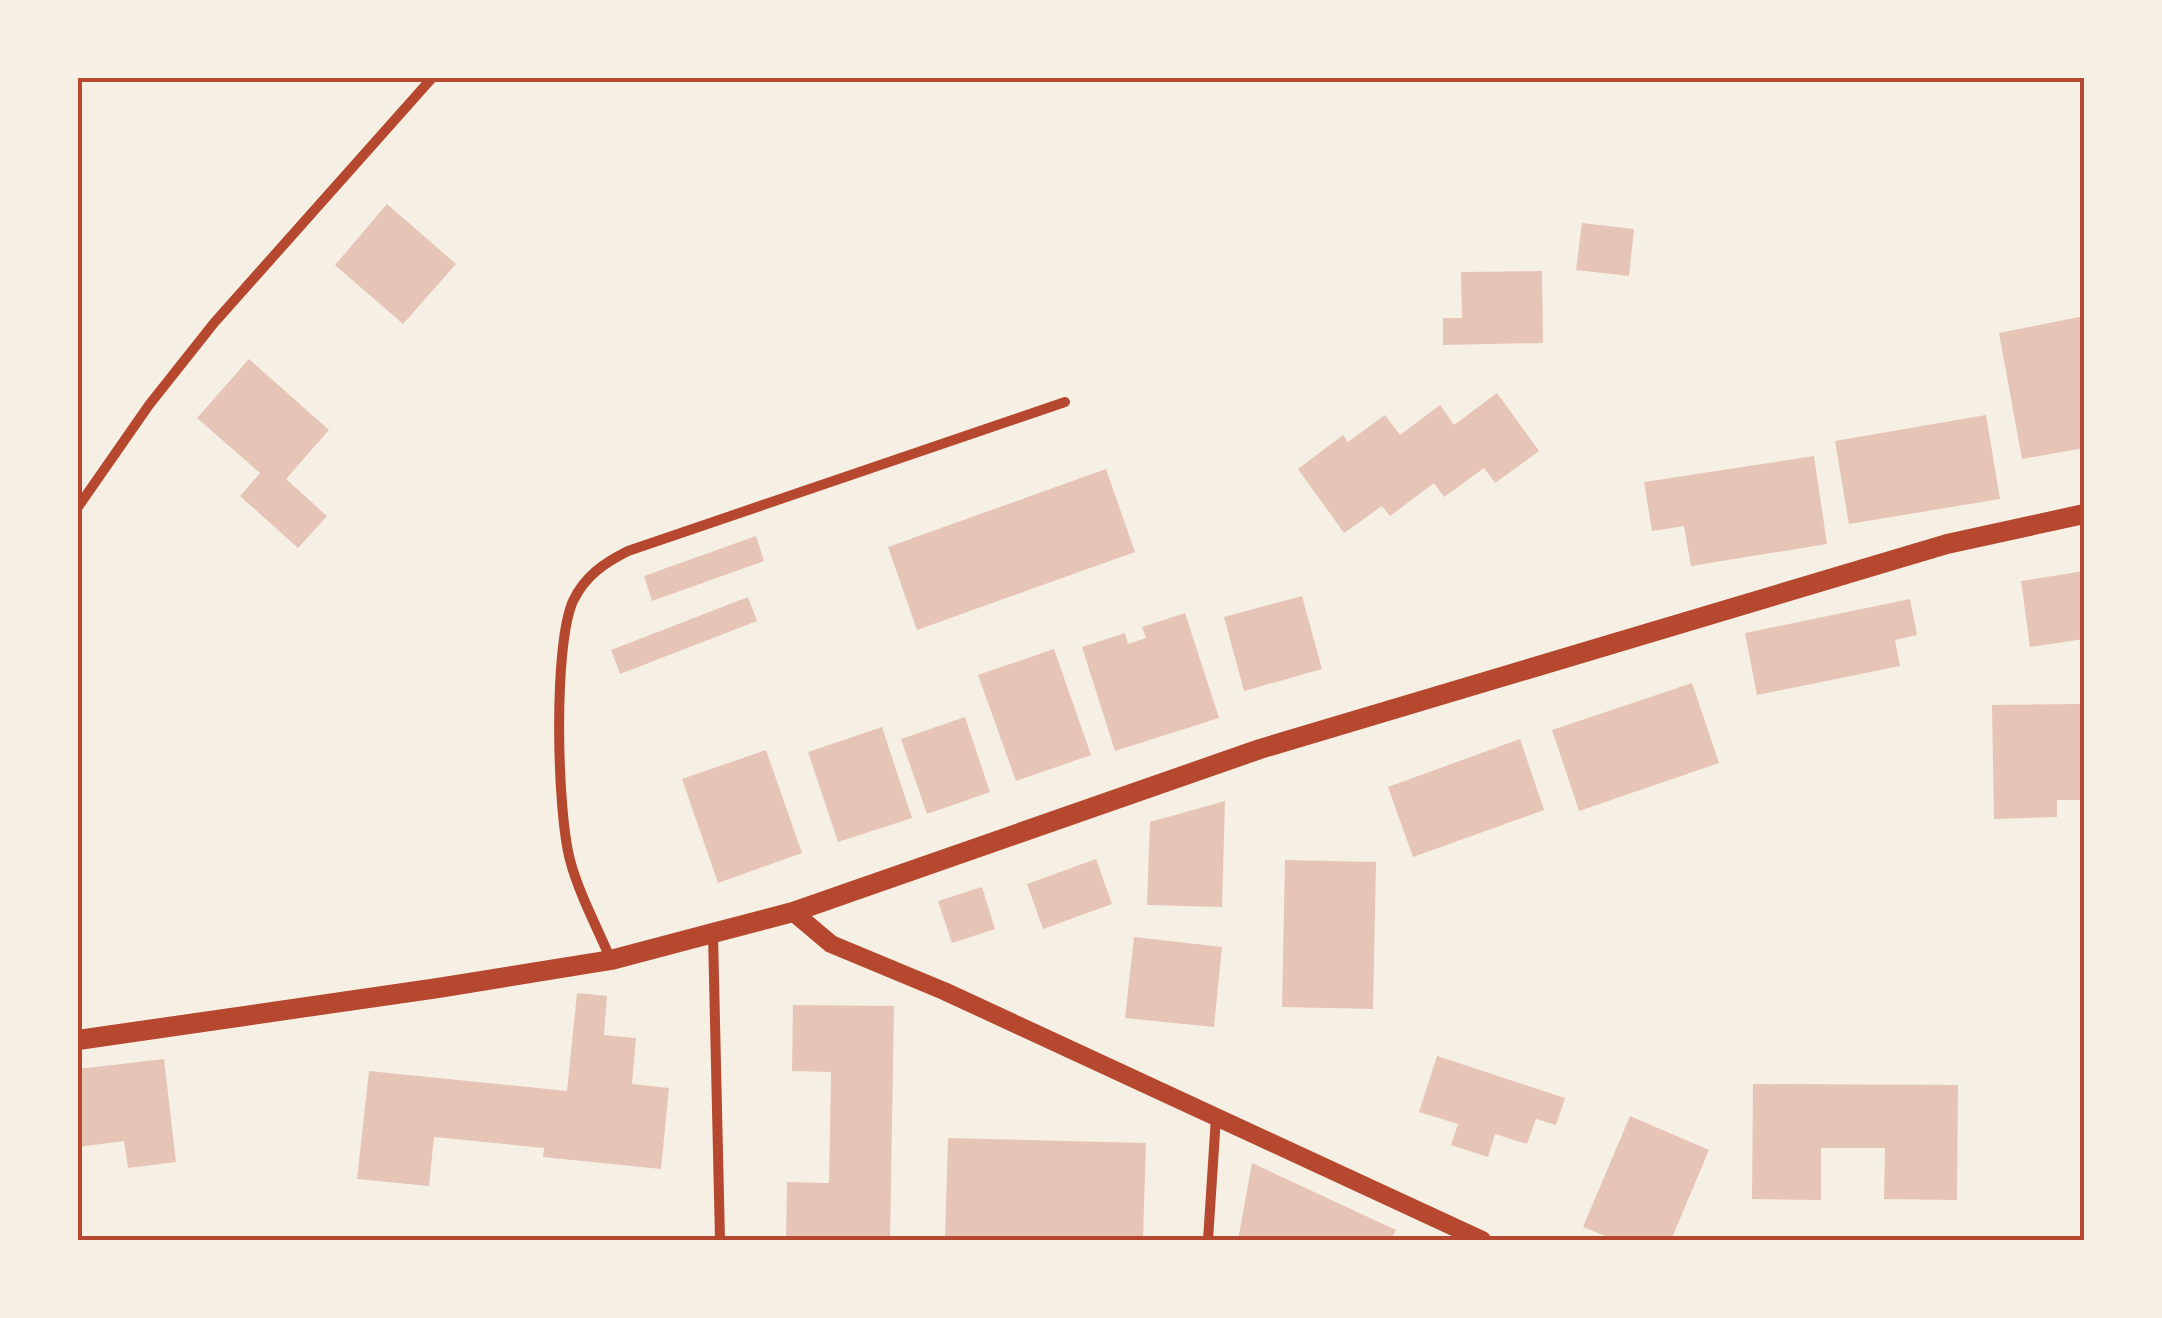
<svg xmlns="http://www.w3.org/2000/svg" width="2162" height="1318" viewBox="0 0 2162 1318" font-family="Raleway,sans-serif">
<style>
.building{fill:#e6c5b7}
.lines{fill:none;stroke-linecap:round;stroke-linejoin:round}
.minor{stroke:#b5482f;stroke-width:10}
.tertiary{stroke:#b5482f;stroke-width:18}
.secondary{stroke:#b5482f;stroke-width:20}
.neatline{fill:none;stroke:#b5482f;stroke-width:4}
</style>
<rect width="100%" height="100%" fill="#f6efe4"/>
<g class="building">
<polygon points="387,204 456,264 403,324 335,265"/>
<polygon points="1582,223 1634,229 1629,276 1576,270"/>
<polygon points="1542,271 1543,343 1443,345 1443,318 1462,318 1461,272"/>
<polygon points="2084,316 2084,448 2022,459 1999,333"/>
<polygon points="249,359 329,430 286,479 327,516 298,548 240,496 260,473 197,418"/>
<polygon points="1497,393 1539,451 1495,483 1484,468 1444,497 1434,483 1390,516 1382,506 1344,533 1298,469 1343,435 1348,442 1385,415 1400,435 1440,405 1454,425"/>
<polygon points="1986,415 2000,499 1849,524 1835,441"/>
<polygon points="1814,456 1827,544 1691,566 1684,526 1652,531 1644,482"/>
<polygon points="1106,469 1135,552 917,630 888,547"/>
<polygon points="756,536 764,561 652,601 644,576"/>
<polygon points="2084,571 2084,639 2030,647 2021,581"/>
<polygon points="1302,596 1322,669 1244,691 1224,617"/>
<polygon points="748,597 757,621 620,674 611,650"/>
<polygon points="1910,599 1917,635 1895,640 1900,666 1757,695 1745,633"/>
<polygon points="1185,613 1219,718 1115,751 1082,647 1125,633 1128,644 1146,638 1142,627"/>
<polygon points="1054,649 1091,755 1016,781 978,675"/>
<polygon points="1692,683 1719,763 1579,811 1552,730"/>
<polygon points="2080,704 2082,800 2057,800 2057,817 1994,819 1992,705"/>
<polygon points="965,717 990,792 927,814 901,739"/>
<polygon points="882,727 912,818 838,842 808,752"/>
<polygon points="1520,739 1544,810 1413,857 1388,787"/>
<polygon points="766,750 802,853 718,883 682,779"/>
<polygon points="1225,801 1222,907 1147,905 1150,822"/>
<polygon points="1096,859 1112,904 1043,929 1027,884"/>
<polygon points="1285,860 1376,862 1373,1009 1282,1007"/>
<polygon points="982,887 995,929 952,943 938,901"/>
<polygon points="1134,937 1222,947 1214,1027 1125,1018"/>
<polygon points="577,993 607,996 604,1035 636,1038 632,1084 669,1088 661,1169 543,1157 544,1148 434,1137 429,1186 357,1179 369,1071 567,1091"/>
<polygon points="793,1005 894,1006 890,1240 786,1240 787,1182 829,1183 831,1072 792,1071"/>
<polygon points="1437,1056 1565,1098 1556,1125 1536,1119 1527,1144 1495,1134 1488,1157 1451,1145 1458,1124 1419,1112"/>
<polygon points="164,1059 176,1162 128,1168 124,1141 78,1147 78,1069"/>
<polygon points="1753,1084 1958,1085 1957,1200 1884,1199 1885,1148 1821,1148 1821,1200 1752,1199"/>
<polygon points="1630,1116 1709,1150 1671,1240 1615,1240 1583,1227"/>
<polygon points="948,1138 1146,1143 1143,1240 945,1240"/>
<polygon points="1252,1163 1396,1230 1391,1240 1238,1240"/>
</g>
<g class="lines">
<g class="minor">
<polyline points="78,507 149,405 214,323 432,78"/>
<polyline points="713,934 720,1240"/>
<path d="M611 960C597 927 579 894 570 860 557 811 553 646 573 601 585 576 604 563 628 551L1065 402"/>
<polyline points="1208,1240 1216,1117"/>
</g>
<polyline class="tertiary" points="793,912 831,944 944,991 1482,1240"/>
<polyline class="secondary" points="78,1040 438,988 611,960 713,933 793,912 1260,749 1947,544 2084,514"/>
</g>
<rect width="2162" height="1318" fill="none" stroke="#f6efe4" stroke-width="160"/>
<rect x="80" y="80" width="2002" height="1158" class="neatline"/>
</svg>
